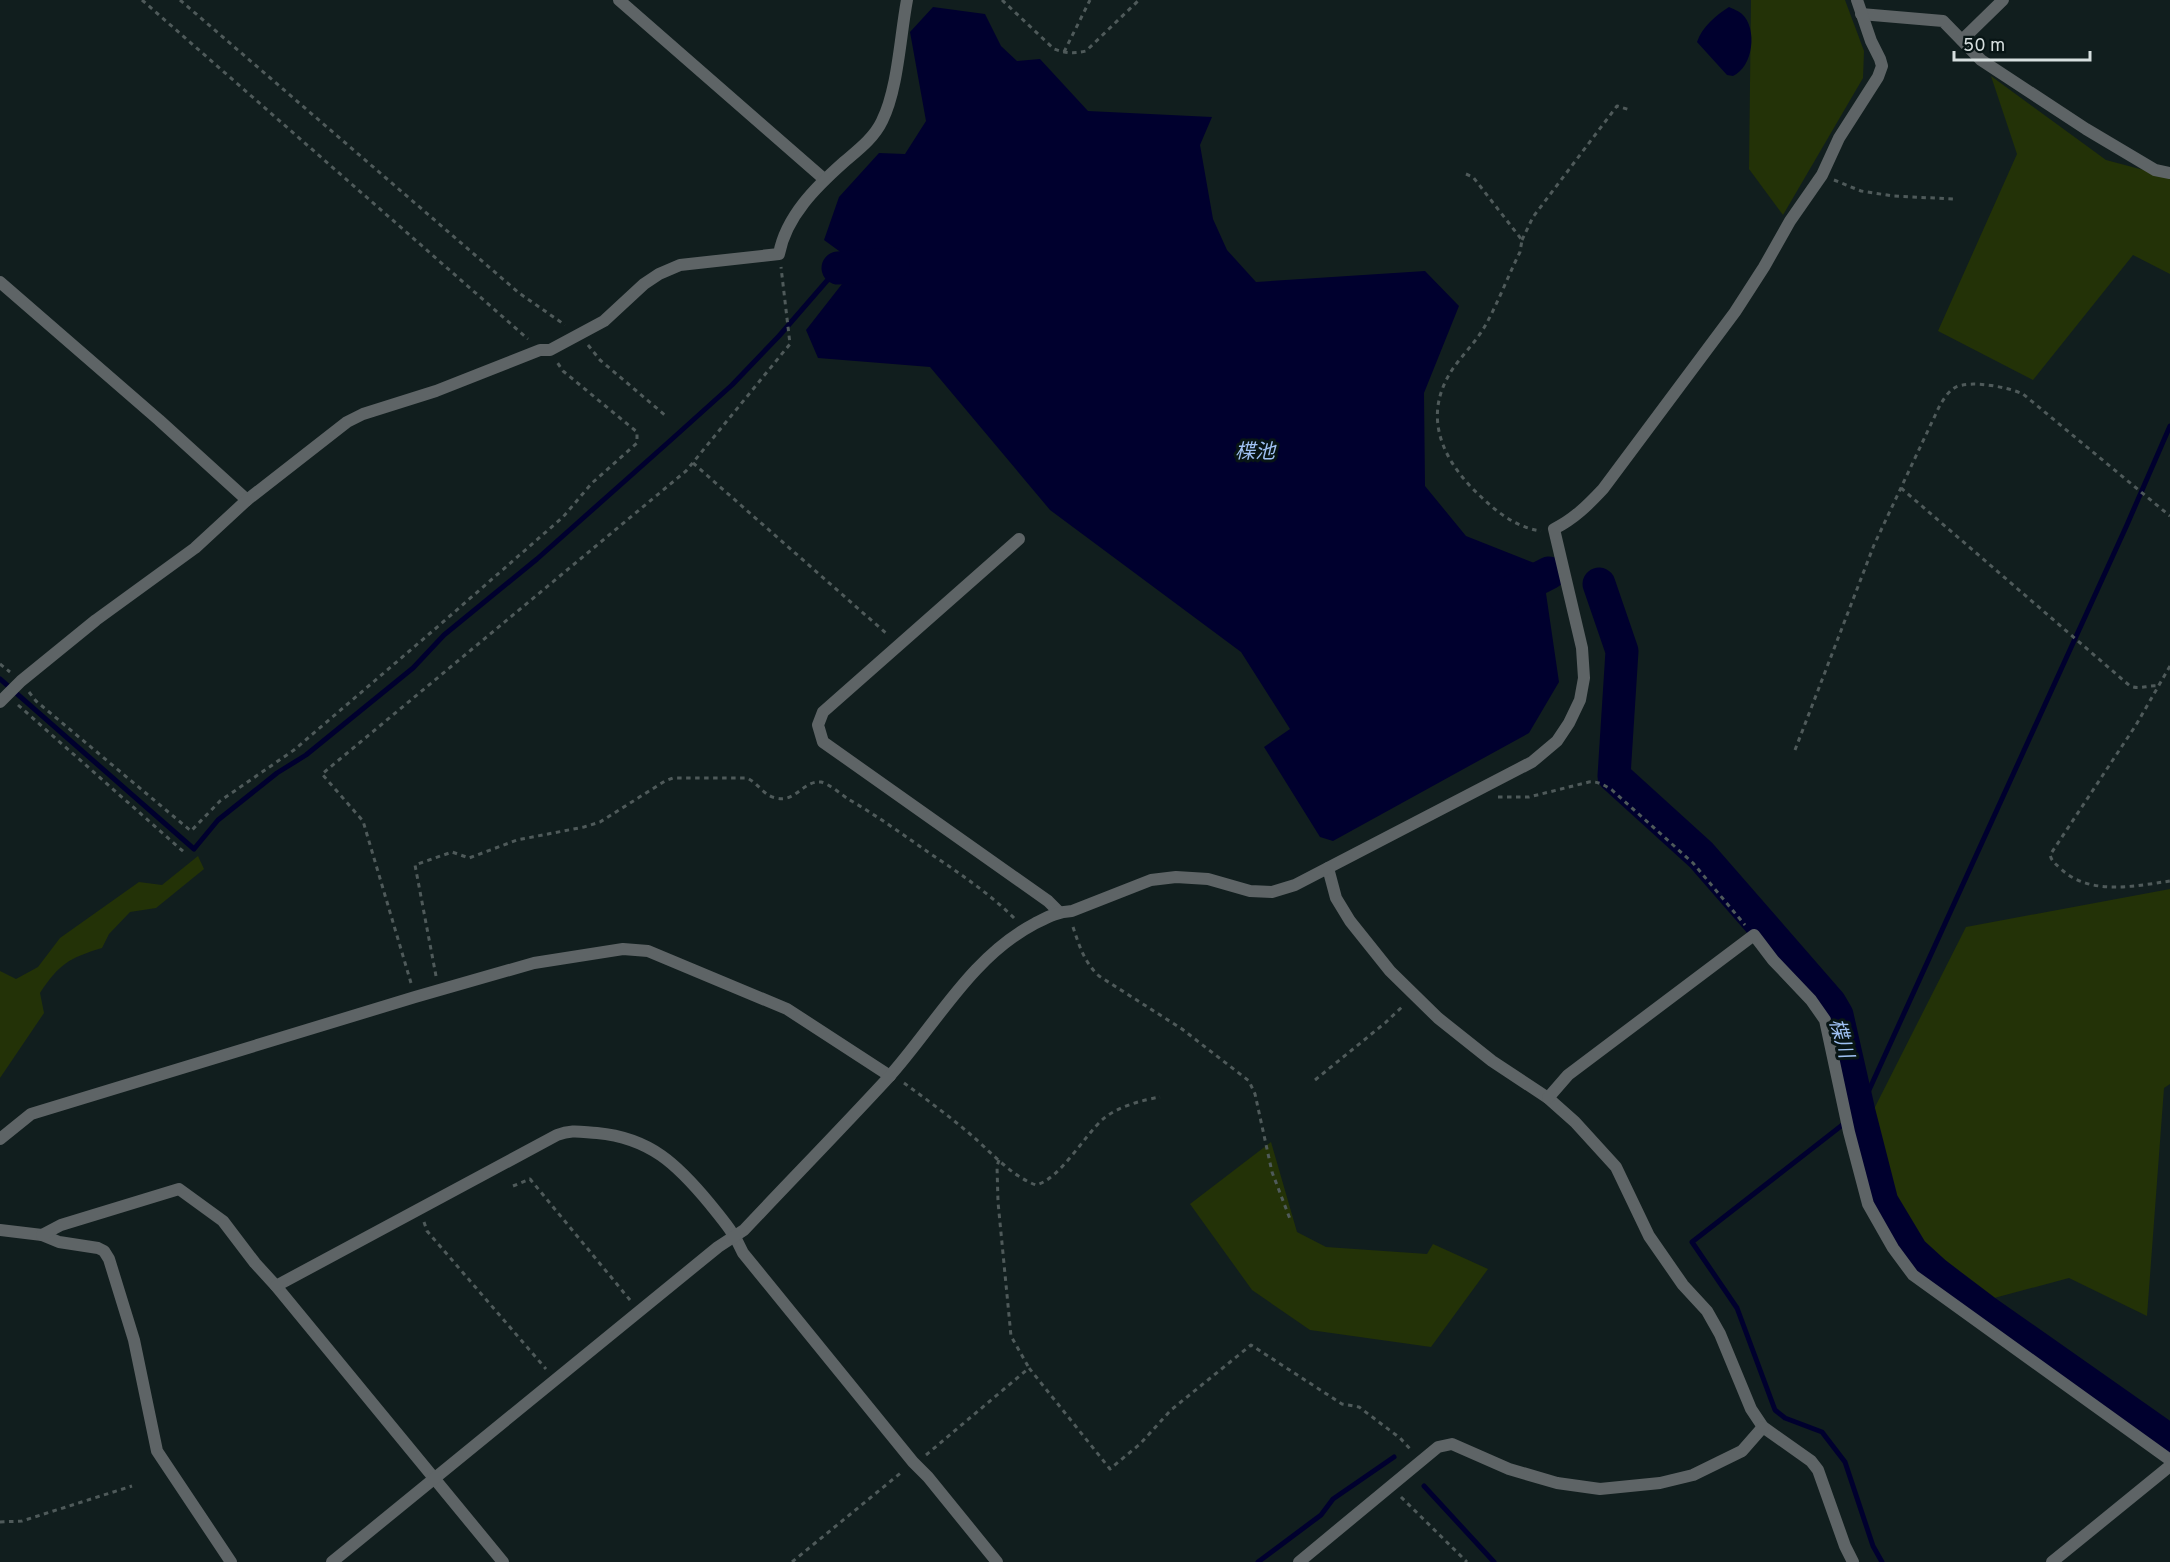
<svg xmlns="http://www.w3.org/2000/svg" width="2170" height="1562" viewBox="0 0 2170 1562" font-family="Overpass,'Noto Sans JP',sans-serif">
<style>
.green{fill:#233207}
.water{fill:#00002e}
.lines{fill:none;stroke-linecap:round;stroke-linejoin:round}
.stream{stroke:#00002e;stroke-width:5}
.river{stroke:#00002e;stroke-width:33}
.path{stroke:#4f5a5a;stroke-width:3;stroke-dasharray:4.5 4.5;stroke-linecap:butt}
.minor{stroke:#5e6466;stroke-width:12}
.tertiary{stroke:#5e6466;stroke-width:12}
.labels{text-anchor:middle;stroke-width:6;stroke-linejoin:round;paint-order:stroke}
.water-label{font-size:20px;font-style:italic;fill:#9fc1f2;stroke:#081515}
</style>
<rect width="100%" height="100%" fill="#111e1e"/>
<g class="green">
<polygon points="1751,0 1845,0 1864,51 1863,78 1783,215 1749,169"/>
<polygon points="1991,76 2106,160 2170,177 2170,274 2133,255 2033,380 1938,331 2017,154"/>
<path d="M198 856 204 869 156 908 130 912 109 934 102 948C69 958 59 964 40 993L44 1013 0 1078V971L16 979 38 967 60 938 139 882 162 885Z"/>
<polygon points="2170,889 2170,1084 2164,1088 2147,1316 2069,1278 1983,1301 1924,1253 1898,1203 1872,1113 1966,927"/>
<polygon points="1271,1142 1297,1232 1326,1247 1427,1254 1433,1244 1488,1269 1431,1347 1310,1330 1252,1290 1190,1204"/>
</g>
<g class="water">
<polygon points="933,7 985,14 1001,46 1017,61 1040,59 1088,111 1212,117 1200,145 1213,219 1227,250 1256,282 1425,271 1459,306 1424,393 1425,486 1466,536 1542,566 1559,682 1529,733 1333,841 1320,837 1264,747 1290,729 1241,652 1050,510 930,367 818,358 806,330 849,275 850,259 824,240 839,197 879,153 905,154 926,121 910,32"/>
<path d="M1729 7C1733 9 1739 11 1742 14 1758 29 1753 67 1733 76L1727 75 1697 42C1702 27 1716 15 1729 7Z"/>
</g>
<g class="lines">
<g class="stream">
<polyline points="0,679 194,849 218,820 277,773 306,755 413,668 444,635 537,559 672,439 732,385 779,336 838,268"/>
<polyline points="1424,1486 1494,1562"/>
<polyline points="1258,1562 1321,1515 1333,1499 1394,1457"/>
<polyline points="1882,1562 1873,1546 1845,1462 1822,1432 1785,1418 1775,1410 1737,1308 1692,1242 1859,1112 2126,527 2170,426"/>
</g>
<g class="river">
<polyline points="838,268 893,264"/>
<polyline points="1599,584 1622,651 1614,776 1701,855 1830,1003 1837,1015 1859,1112 1882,1202 1912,1252 1935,1273 1985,1311 2170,1441"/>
<polyline points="1504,596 1549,573"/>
</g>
<g class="path">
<polyline points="142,0 528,339"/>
<polyline points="180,0 519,293 565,325"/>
<path d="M1002 0 1054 49C1065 53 1074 54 1086 51L1139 0"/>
<polyline points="1064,52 1090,0"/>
<path d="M1466 174 1473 177 1522 240 1520 252C1508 276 1498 303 1485 326 1476 342 1462 355 1452 370 1424 413 1439 454 1473 489 1492 508 1513 527 1541 531"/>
<polyline points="1834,180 1861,191 1893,196 1953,199"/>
<polyline points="1522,240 1533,217 1617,106 1630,110"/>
<polyline points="588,345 600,360 666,416"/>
<polyline points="693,463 887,634"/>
<path d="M1901 488 2130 686C2139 690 2148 685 2157 686"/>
<polyline points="0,664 10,672"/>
<path d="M2170 666 2136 725 2050 855C2052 862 2056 864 2061 869 2090 896 2135 886 2170 881"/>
<polyline points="29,692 36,701 191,831 220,801 294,750 435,629 563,517 592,483 637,443 637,432 563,371 557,362"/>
<polyline points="18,705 185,853"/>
<path d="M1795 750 1874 545 1940 405C1944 399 1948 391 1956 387 1971 380 2008 387 2023 394L2170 516"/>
<path d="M1498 797H1529L1589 782C1598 781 1604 785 1612 790L1693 863 1745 925"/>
<path d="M1073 927C1079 945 1084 962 1099 976L1182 1029 1249 1081 1255 1094 1272 1172 1290 1219"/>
<path d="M436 976 415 865 452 852 469 858 517 840 584 827 600 822 665 781 673 778H747C758 783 764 796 776 798 796 803 803 780 821 782 829 784 841 794 848 799 876 815 902 834 928 852 959 873 989 893 1015 919"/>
<polyline points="411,983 363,821 322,774 686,471 790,344 781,267"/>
<polyline points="1315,1080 1385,1023 1403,1006"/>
<path d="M904 1083C926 1099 949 1116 970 1134 990 1151 1011 1176 1036 1185 1060 1179 1084 1136 1103 1119 1117 1107 1142 1100 1160 1097"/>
<polyline points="999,1160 997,1166 998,1202 1011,1336 1029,1368"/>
<polyline points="513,1186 530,1179 630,1300"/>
<polyline points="424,1222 427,1231 546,1369"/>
<polyline points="926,1455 1029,1368 1110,1469 1140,1444 1171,1410 1251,1345 1342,1404 1359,1407 1400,1438 1412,1451"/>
<polyline points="1401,1497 1467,1562"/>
<polyline points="0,1522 22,1521 132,1486"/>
<polyline points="792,1562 903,1471"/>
</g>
<g class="minor">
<polyline points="619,0 824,179"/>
<polyline points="1861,14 1943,21 1981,60 2086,129 2155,170 2170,173"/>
<polyline points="1962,40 2003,0"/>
<polyline points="0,282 159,420 247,500"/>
<polyline points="1019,539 823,712 818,725 823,742 1048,901 1058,911"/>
<path d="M0 702 21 681 96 620 195 548 247 500 347 422 363 414 436 391 540 350H550L604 321 644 284 659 274 680 265 779 254C786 216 817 186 844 162 858 150 874 138 882 121 898 89 900 37 907 0"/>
<polyline points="1328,868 1336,898 1350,921 1390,971 1438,1018 1492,1061 1548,1098 1575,1122 1616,1167 1649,1236 1683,1285 1707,1311 1720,1334 1751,1409 1763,1427 1811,1461 1818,1470 1845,1546 1853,1562"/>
<polyline points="1548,1098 1568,1075 1754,935 1773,960 1811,1000 1825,1020 1849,1132 1868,1204 1893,1248 1913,1275 2170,1460"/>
<polyline points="0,1139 31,1114 415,997 534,963 623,949 648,951 787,1009 890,1076"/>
<polyline points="0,1230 42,1235 59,1242 98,1248 104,1251 109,1259 134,1340 157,1451 231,1562"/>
<polyline points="42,1235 61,1225 179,1189 223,1221 255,1263 276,1286 503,1562"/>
<path d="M276 1286 557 1135C572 1129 581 1132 597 1133 650 1138 677 1164 710 1204 723 1220 735 1234 743 1253L913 1462 928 1477 997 1562"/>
<path d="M332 1562 718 1247 744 1230C792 1179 841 1129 888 1078 935 1026 970 958 1034 924 1048 917 1056 912 1072 911L1151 880 1176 877 1208 879 1250 891 1272 892 1295 885 1532 762 1557 741 1569 723 1580 700 1584 678 1582 648 1554 529C1574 519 1588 505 1603 489L1735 312 1764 267 1790 221 1822 175 1839 138 1878 77 1882 66 1880 59 1871 41 1857 0"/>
<polyline points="1299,1562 1438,1447 1452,1444 1509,1469 1557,1483 1600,1489 1660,1483 1693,1475 1742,1451 1763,1427"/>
</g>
<polyline class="tertiary" points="2052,1562 2170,1466"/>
</g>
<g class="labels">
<g class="water-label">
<text x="1255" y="458">楪池</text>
<text transform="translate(1842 1038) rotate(74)" y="7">楪川</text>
</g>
</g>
<path d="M1954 51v9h136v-9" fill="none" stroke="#d6dede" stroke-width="3"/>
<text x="1963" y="51" font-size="18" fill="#d6dede" stroke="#081515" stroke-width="4.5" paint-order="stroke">50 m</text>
</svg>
